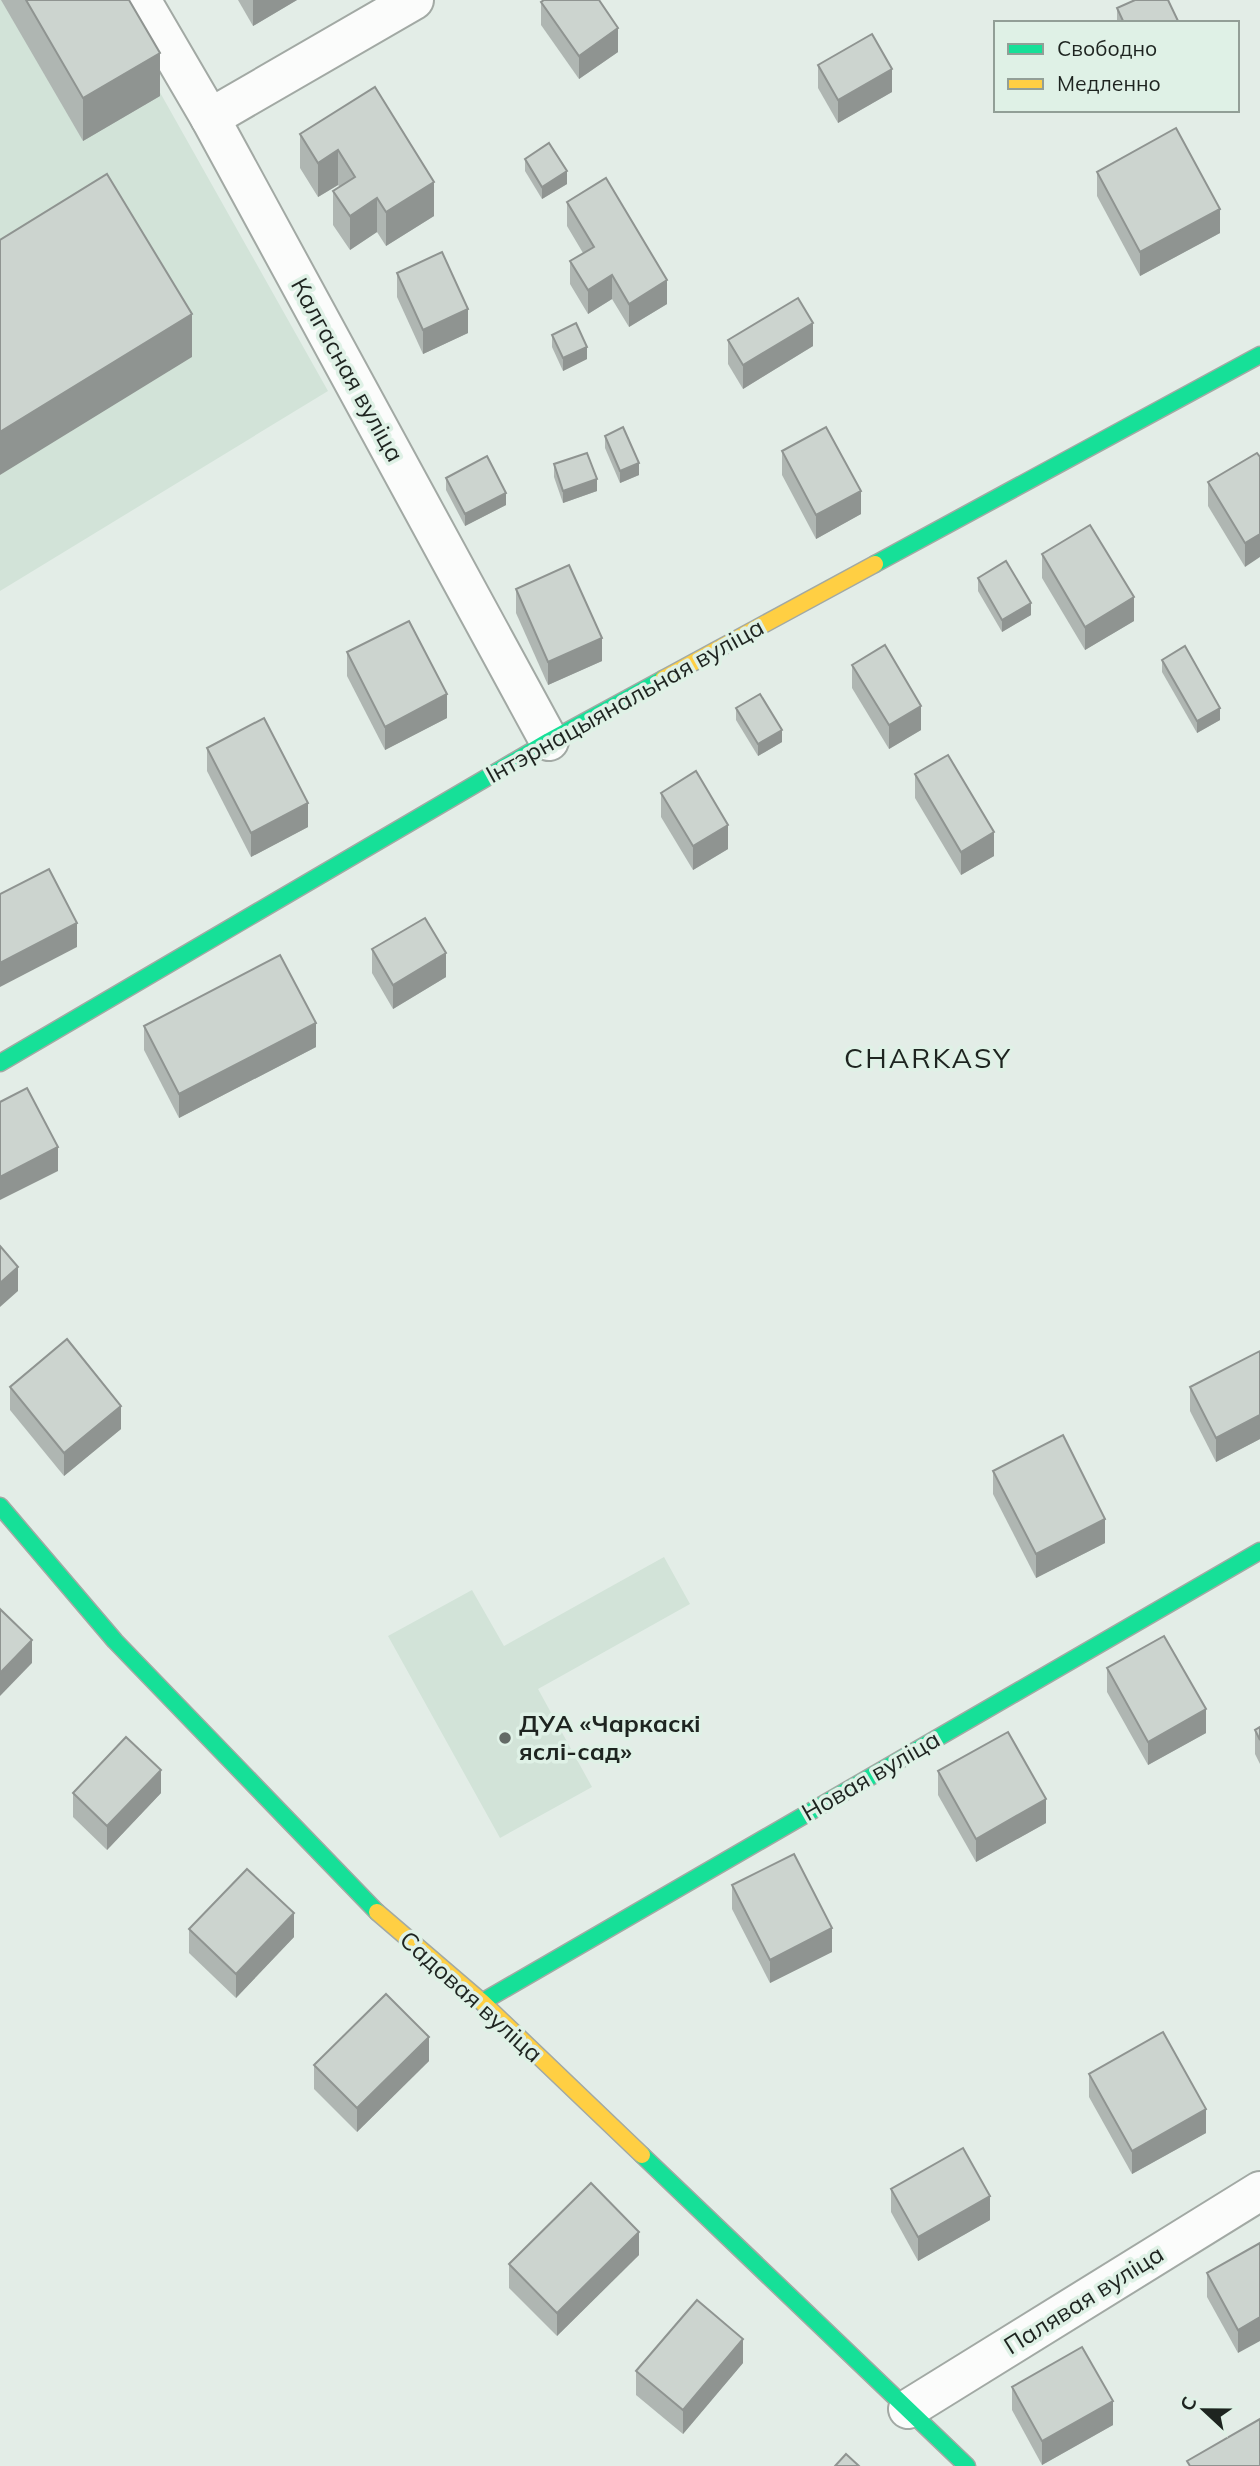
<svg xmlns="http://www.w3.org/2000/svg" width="1260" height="2466" viewBox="0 0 1260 2466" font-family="Mulish,sans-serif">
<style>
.built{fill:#d2e3d8}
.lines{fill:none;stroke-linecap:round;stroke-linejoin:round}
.street-casing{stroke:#a2a9a4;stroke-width:42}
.fast-casing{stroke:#a2a9a4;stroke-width:19}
.slow-casing{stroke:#a2a9a4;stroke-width:19}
.street{stroke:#fbfcfb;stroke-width:38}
.fast{stroke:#16e098;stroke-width:16}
.slow{stroke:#ffcf43;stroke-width:16}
.wall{fill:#afb6b2}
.shaded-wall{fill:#8f9491}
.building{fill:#ccd4cf;stroke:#8f9491;stroke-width:2}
.poi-dot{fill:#636a66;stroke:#dff1e6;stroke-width:2.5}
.labels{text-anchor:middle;stroke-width:7;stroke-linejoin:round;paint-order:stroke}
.street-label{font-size:24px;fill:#1e2420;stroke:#dff1e6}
.poi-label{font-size:24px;font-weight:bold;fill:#1e2420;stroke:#dff1e6;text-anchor:start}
.quarter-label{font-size:28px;letter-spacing:2px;fill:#1e2420;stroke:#dff1e6}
</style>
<rect width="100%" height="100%" fill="#e3ede7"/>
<g class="built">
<polygon points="0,0 108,0 328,391 0,591"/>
<polygon points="664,1557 690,1604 538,1689 592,1787 500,1838 388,1636 472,1590 504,1646"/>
</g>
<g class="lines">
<defs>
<g id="street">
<polyline points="141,0 210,118 549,741"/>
<polyline points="210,118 414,0"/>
<polyline points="908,2409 1260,2191"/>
</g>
<g id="fast">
<polyline points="875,564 1260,355"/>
<polyline points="0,1063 549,741 663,679"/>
<polyline points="0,1506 115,1641 377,1912"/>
<polyline points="482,2002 1260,1551"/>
<polyline points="642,2155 967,2466"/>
</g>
<g id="slow">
<polyline points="663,679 875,564"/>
<polyline points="377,1912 482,2002 642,2155"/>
</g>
</defs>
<use href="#street" class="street-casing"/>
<use href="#fast" class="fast-casing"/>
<use href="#slow" class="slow-casing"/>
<use href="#street" class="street"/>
<use href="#fast" class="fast"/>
<use href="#slow" class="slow"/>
</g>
<g class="wall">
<polygon points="1,0 129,0 160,96 83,141"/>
<polygon points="238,0 297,0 253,26"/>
<polygon points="541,2 618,52 579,79 541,25"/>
<polygon points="1117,8 1179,23 1117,23"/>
<polygon points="818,65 892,92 838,123 818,88"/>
<polygon points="375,87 434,216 386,246 377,232 350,250 333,225 333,191 340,187 338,185 318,197 300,168 300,134"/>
<polygon points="525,159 567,184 542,199 525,171"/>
<polygon points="1097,172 1220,233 1140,276 1097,196"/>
<polygon points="567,202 667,304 629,327 612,299 588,314 570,284 570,261 583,253 567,226"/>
<polygon points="397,273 468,333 423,354 397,297"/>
<polygon points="552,335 587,359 563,371 552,347"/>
<polygon points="728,340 813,346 743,389 728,364"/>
<polygon points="605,436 639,475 620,483 605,448"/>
<polygon points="782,451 861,514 816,539 782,475"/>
<polygon points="1257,453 1245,567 1208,506 1208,482"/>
<polygon points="554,464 597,491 563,503 554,477"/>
<polygon points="446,478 506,505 465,526 446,490"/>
<polygon points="1042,554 1134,621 1085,650 1042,578"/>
<polygon points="978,578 1031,615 1002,632 978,591"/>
<polygon points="516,589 602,661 548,685 516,613"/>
<polygon points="347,652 447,718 385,750 347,676"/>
<polygon points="1162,660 1220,720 1197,733 1162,672"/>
<polygon points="852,665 921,730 889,749 852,688"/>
<polygon points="736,708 782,742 758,756 736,720"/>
<polygon points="207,748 308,827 251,857 207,771"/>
<polygon points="915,774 994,856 961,875 915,798"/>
<polygon points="661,793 728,849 693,870 661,817"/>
<polygon points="372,949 446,977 393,1009 372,973"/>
<polygon points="144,1026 316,1047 179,1118 144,1050"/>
<polygon points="1260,1351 1260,1439 1216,1462 1190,1411 1190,1387"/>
<polygon points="10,1387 121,1429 64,1476 10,1410"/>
<polygon points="993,1471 1105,1543 1036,1578 993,1494"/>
<polygon points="1107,1668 1206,1733 1148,1765 1107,1692"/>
<polygon points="1260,1727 1260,1764 1255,1754 1255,1730"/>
<polygon points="938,1771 1046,1823 976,1862 938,1795"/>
<polygon points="73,1793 161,1793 107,1850 73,1817"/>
<polygon points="732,1885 832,1952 770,1983 732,1909"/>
<polygon points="189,1929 294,1937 236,1998 189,1953"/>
<polygon points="429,2061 357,2132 314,2089 314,2065"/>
<polygon points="1089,2074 1206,2133 1132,2174 1089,2097"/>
<polygon points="891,2189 990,2220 918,2261 891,2212"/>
<polygon points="1260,2243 1238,2353 1207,2297 1207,2273"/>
<polygon points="639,2255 557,2336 509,2288 509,2264"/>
<polygon points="743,2363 683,2434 636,2395 636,2371"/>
<polygon points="1012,2387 1113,2425 1042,2465 1012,2410"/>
</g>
<g class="shaded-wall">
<polygon points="253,0 297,0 253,26"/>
<polygon points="618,28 618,52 579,79 579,56"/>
<polygon points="160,53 160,96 83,141 83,98"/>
<polygon points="892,69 892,92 838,123 838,100"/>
<polygon points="338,150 338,185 318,197 318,163"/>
<polygon points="567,171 567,184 542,199 542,187"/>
<polygon points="434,182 434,216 386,246 386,212"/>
<polygon points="377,198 377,232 350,250 350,216"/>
<polygon points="1220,209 1220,233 1140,276 1140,252"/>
<polygon points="612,275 612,299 588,314 588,290"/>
<polygon points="667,280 667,304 629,327 629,304"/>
<polygon points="468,309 468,333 423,354 423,330"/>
<polygon points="192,314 192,357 0,475 0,432"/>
<polygon points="813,323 813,346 743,389 743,365"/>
<polygon points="587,347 587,359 563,371 563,358"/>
<polygon points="639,463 639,475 620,483 620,471"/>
<polygon points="597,479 597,491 563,503 563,491"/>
<polygon points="861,491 861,514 816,539 816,515"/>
<polygon points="506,493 506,505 465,526 465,514"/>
<polygon points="1260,534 1260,557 1245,567 1245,543"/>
<polygon points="1134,597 1134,621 1085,650 1085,627"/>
<polygon points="1031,603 1031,615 1002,632 1002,620"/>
<polygon points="602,638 602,661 548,685 548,662"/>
<polygon points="447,694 447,718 385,750 385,727"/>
<polygon points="921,706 921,730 889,749 889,725"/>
<polygon points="1220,708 1220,720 1197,733 1197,721"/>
<polygon points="782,730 782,742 758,756 758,744"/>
<polygon points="308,803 308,827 251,857 251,833"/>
<polygon points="728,825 728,849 693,870 693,846"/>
<polygon points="994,832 994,856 961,875 961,852"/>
<polygon points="77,923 77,947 0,987 0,963"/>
<polygon points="446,953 446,977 393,1009 393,985"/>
<polygon points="316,1023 316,1047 179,1118 179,1094"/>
<polygon points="58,1147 58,1171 0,1200 0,1177"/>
<polygon points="18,1267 18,1291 0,1307 0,1283"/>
<polygon points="121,1406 121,1429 64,1476 64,1453"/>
<polygon points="1260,1415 1260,1439 1216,1462 1216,1438"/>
<polygon points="1105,1519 1105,1543 1036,1578 1036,1554"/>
<polygon points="32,1640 32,1663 0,1696 0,1673"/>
<polygon points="1206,1709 1206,1733 1148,1765 1148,1742"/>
<polygon points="161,1770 161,1793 107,1850 107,1826"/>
<polygon points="1046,1799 1046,1823 976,1862 976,1839"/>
<polygon points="294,1913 294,1937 236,1998 236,1974"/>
<polygon points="832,1928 832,1952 770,1983 770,1960"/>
<polygon points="429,2037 429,2061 357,2132 357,2108"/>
<polygon points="1206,2109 1206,2133 1132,2174 1132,2151"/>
<polygon points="990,2196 990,2220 918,2261 918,2237"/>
<polygon points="639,2232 639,2255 557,2336 557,2313"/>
<polygon points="1260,2317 1260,2341 1238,2353 1238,2330"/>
<polygon points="743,2339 743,2363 683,2434 683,2410"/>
<polygon points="1113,2401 1113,2425 1042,2465 1042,2441"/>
</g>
<g class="building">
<polygon points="26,0 129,0 160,53 83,98"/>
<polygon points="544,0 599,0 618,28 579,56 541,2"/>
<polygon points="1135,0 1168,0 1179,23 1124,23 1117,8"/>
<polygon points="872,34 892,69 838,100 818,65"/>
<polygon points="375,87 434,182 386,212 377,198 350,216 333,191 355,177 338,150 318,163 300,134"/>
<polygon points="1176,128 1220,209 1140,252 1097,172"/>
<polygon points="549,143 567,171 542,187 525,159"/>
<polygon points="107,174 192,314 0,432 0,240"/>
<polygon points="606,178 667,280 629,304 612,275 588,290 570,261 594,247 567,202"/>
<polygon points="442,252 468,309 423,330 397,273"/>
<polygon points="798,298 813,323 743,365 728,340"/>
<polygon points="576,323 587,347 563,358 552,335"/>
<polygon points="623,427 639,463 620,471 605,436"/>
<polygon points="826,427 861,491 816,515 782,451"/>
<polygon points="587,453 597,479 563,491 554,464"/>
<polygon points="1257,453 1260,457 1260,534 1245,543 1208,482"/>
<polygon points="487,456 506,493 465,514 446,478"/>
<polygon points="1090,525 1134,597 1085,627 1042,554"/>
<polygon points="1006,561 1031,603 1002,620 978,578"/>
<polygon points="569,565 602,638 548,662 516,589"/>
<polygon points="409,621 447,694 385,727 347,652"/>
<polygon points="885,645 921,706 889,725 852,665"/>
<polygon points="1185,646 1220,708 1197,721 1162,660"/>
<polygon points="760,694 782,730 758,744 736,708"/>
<polygon points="264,718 308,803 251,833 207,748"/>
<polygon points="948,755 994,832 961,852 915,774"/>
<polygon points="696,771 728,825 693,846 661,793"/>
<polygon points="49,869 77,923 0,963 0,894"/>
<polygon points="425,918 446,953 393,985 372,949"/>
<polygon points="280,955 316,1023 179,1094 144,1026"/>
<polygon points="27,1088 58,1147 0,1177 0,1102"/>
<polygon points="0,1246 18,1267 0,1283"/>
<polygon points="67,1339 121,1406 64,1453 10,1387"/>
<polygon points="1260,1351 1260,1415 1216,1438 1190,1387"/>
<polygon points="1063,1435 1105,1519 1036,1554 993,1471"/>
<polygon points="0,1609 32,1640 0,1673"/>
<polygon points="1164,1636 1206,1709 1148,1742 1107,1668"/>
<polygon points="1260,1727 1260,1740 1255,1730"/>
<polygon points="1008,1732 1046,1799 976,1839 938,1771"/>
<polygon points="126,1737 161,1770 107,1826 73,1793"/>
<polygon points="794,1854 832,1928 770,1960 732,1885"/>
<polygon points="247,1869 294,1913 236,1974 189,1929"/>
<polygon points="386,1994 429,2037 357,2108 314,2065"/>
<polygon points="1163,2032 1206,2109 1132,2151 1089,2074"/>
<polygon points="963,2148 990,2196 918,2237 891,2189"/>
<polygon points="591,2183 639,2232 557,2313 509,2264"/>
<polygon points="1260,2243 1260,2317 1238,2330 1207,2273"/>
<polygon points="697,2300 743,2339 683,2410 636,2371"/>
<polygon points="1082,2347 1113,2401 1042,2441 1012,2387"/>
<polygon points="1260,2419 1260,2466 1190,2466 1187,2461"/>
<polygon points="846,2454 859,2466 835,2466"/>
</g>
<circle class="poi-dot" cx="505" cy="1738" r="7"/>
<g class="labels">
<g class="street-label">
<text transform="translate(347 370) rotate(61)" y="8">Калгасная вуліца</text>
<text transform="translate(625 701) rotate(-29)" y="8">Інтэрнацыянальная вуліца</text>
<text transform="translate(871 1776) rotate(-30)" y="8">Новая вуліца</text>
<text transform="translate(471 1997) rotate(42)" y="8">Садовая вуліца</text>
<text transform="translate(1084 2300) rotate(-32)" y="8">Палявая вуліца</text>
</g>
<g class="poi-label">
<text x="519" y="1732">ДУА «Чаркаскі<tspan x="519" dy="28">яслі-сад»</tspan></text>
</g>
<g class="quarter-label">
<text x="928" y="1068">CHARKASY</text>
</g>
</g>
<rect x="994" y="21" width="245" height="91" fill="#dff1e6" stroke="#929f97" stroke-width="2"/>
<rect x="1008" y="44" width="35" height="10" fill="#16e098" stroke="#929f97" stroke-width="2"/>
<text x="1057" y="56" font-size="21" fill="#1e2420">Свободно</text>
<rect x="1008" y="79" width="35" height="10" fill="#ffcf43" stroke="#929f97" stroke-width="2"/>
<text x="1057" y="91" font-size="21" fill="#1e2420">Медленно</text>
<g transform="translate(1204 2410) rotate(292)" stroke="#dff1e6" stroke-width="5" paint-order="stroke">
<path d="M0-5L12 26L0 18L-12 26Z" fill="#1e2420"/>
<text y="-10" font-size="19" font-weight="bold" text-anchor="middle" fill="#1e2420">С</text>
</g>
</svg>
